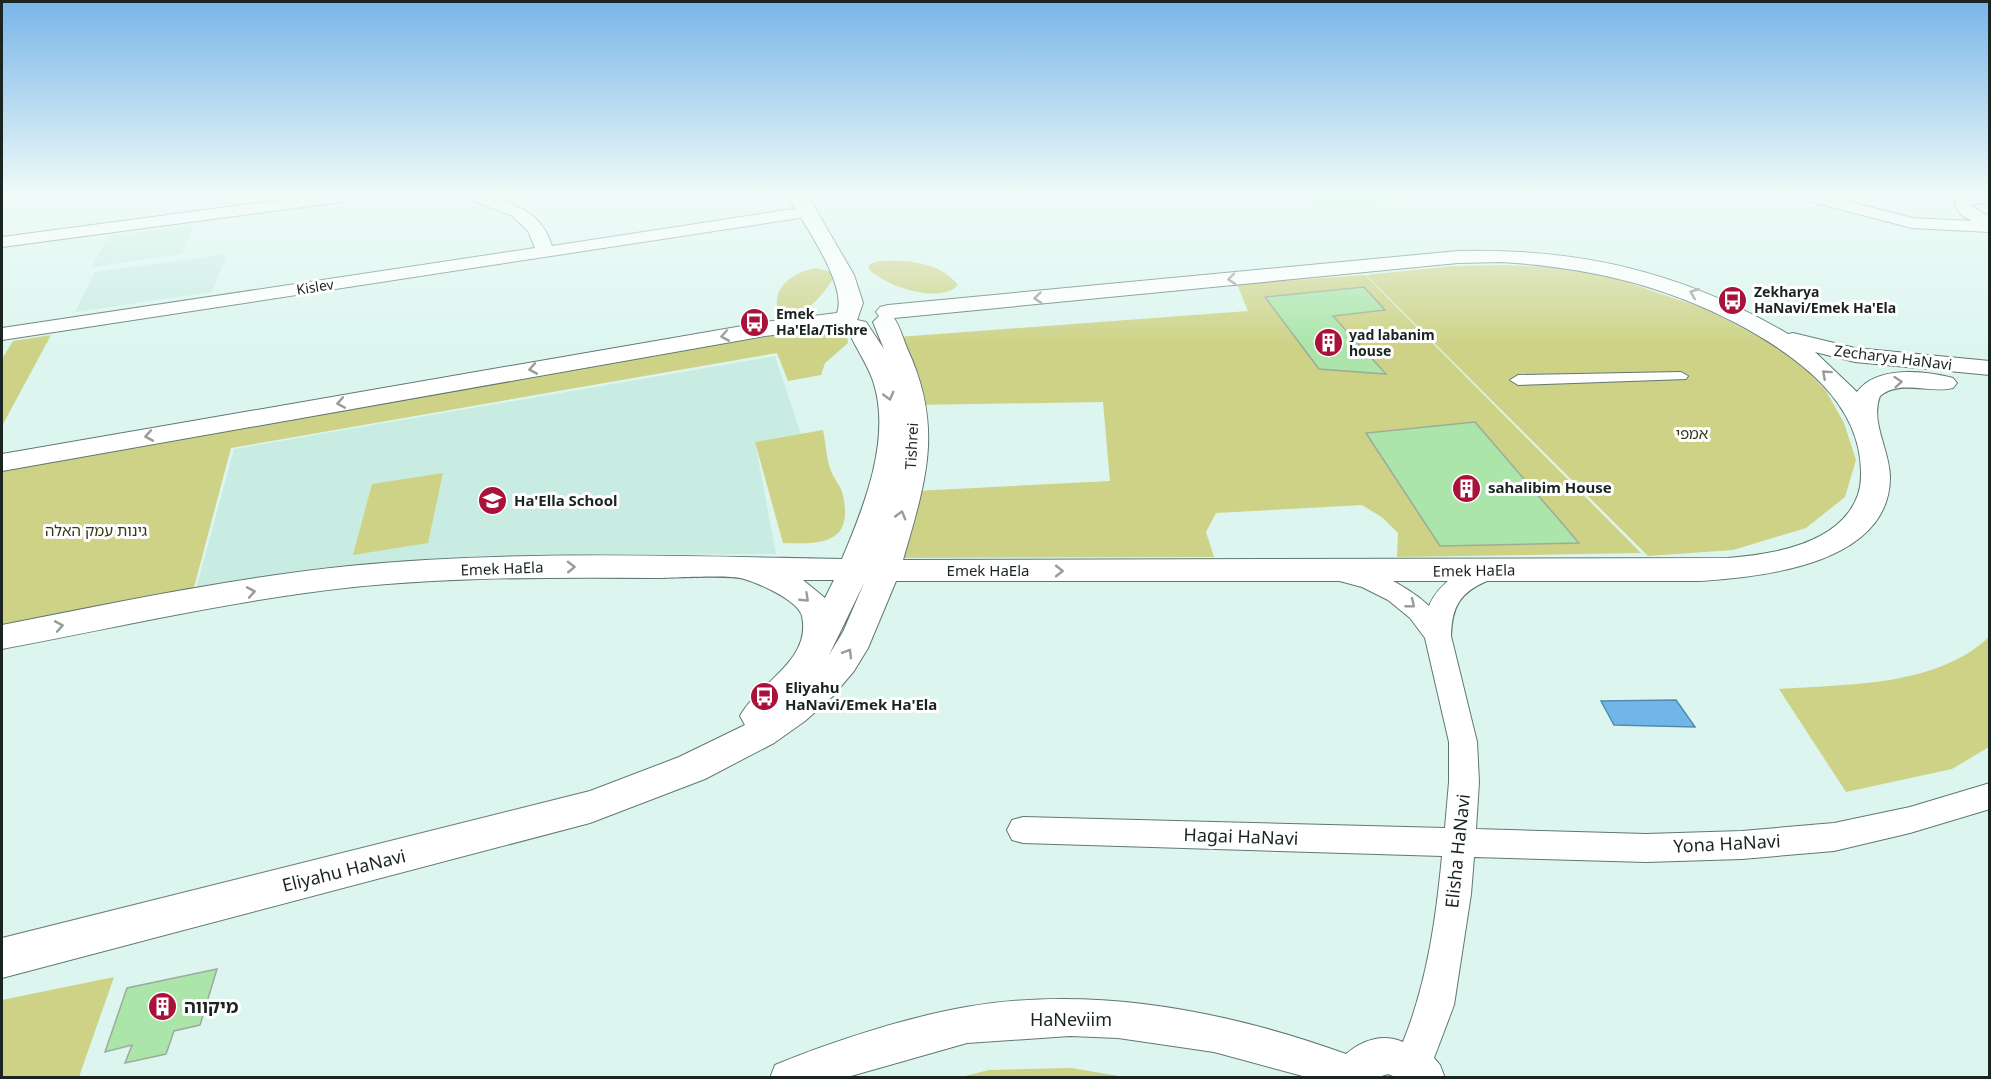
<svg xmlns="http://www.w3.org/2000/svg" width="1991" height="1079" viewBox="0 0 1991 1079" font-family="'Noto Sans','Noto Sans Hebrew',sans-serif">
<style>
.built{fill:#c9ece2}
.green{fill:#cdd286}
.water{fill:#70b6e8;stroke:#568aac;stroke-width:1.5}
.building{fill:#abe5a9;stroke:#9cac9b;stroke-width:1.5}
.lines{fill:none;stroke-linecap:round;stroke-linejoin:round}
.pedestrian-casing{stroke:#607871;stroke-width:2}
.minor-casing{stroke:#607871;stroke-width:2}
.tertiary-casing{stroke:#607871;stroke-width:2}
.pedestrian{fill:#fff;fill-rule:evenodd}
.minor{fill:#fff;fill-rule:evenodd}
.tertiary{fill:#fff;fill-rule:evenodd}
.oneway{stroke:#989c9b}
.labels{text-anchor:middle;stroke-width:6;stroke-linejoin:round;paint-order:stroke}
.far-street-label{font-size:14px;fill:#1a2421;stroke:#fff}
.far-poi-label{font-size:14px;font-weight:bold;fill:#1a2421;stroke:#fff;text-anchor:start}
.street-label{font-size:15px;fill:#1a2421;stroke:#fff}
.park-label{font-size:15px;fill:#343614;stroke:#fff}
.poi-label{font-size:15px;font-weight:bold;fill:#1a2421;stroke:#fff;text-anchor:start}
.near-street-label{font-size:18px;fill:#1a2421;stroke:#fff}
.near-poi-label{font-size:18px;font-weight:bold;fill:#1a2421;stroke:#fff;text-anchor:start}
</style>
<rect width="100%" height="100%" fill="#dcf6ef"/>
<g class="built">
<polygon points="1301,196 1427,196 1433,201 1318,213"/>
<polygon points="194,224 182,254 92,267 109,236"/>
<polygon points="227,254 212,292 75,312 95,272"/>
<polygon points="775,356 801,434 755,442 776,554 477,556 308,571 196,589 234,449"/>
</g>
<g class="green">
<path d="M878 261C908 260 938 261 958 285 941 305 883 286 868 268L870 264Z"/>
<polygon points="1505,265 1568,268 1620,280 1709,310 1766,341 1803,366 1826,391 1844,423 1856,460 1845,497 1806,528 1733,550 1648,556 1366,275 1453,266"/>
<path d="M814 268 833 272 835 276C823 294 802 326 777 307 775 284 793 274 814 268Z"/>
<polygon points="1365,275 1641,553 1397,557 1398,533 1383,518 1362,505 1216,513 1206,532 1214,557 888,558 916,491 1110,481 1103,402 914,405 898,337 1248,311 1237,284"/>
<polygon points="842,327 847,335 848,343 825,363 821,375 788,381 777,353 231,448 193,591 2,626 2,470 662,354 806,330"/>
<polygon points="51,335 2,426 2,359 13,341"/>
<path d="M823 430C826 443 826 459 831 471 834 479 842 487 843 496 854 545 819 544 783 543L755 442Z"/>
<polygon points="443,473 428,543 353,555 372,484"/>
<path d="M1989 637V747L1952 769 1846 792 1779 689C1847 684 1936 687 1989 637Z"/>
<polygon points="114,977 79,1077 2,1077 2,1000"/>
<polygon points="1071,1068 1125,1077 961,1077 989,1070"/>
</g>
<polygon class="water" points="1676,700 1695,727 1614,725 1601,701"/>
<g class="building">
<polygon points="1364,287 1385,310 1333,316 1386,374 1319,369 1265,297"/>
<polygon points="1475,422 1579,543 1440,546 1366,433"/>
<polygon points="217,969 200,1025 174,1031 166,1054 125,1063 132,1045 105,1052 127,988"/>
</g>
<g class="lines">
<defs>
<polygon id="pedestrian" points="1681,372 1688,376 1686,379 1518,385 1510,380 1518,375"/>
<g id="minor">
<polygon points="311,196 357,196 349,201 2,247 2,237"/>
<path d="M459 196C496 196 540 204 552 246L806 207 814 212 806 217 2 340V328L535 248 528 231 511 215Z"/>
<polygon points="1799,196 1827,196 1912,218 1972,221 1961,215 1954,204 1962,196 1990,196 1990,202 1970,205 1990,217 1990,232 1912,228 1801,199"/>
<path d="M1489 562 1498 565 1501 571C1497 578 1494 578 1487 581 1459 593 1452 607 1451 636L1477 742 1479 782 1476 829 1646 834 1742 831 1834 823 1910 807 1990 783V809L1910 833 1834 851 1742 859 1646 862 1474 857 1471 894 1454 1005 1434 1058 1440 1065 1445 1078H1398L1388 1074 1375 1078H1310L1214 1052 1118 1038 1070 1036 967 1043 844 1078H770L775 1065C830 1042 908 1017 966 1007 1093 985 1227 1011 1346 1054 1362 1040 1383 1033 1403 1042 1427 983 1436 919 1442 856L1023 843 1012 840 1007 830 1012 820 1023 817 1445 828 1449 782V742L1425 638 1410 618 1388 600 1362 587 1332 579 1329 573 1332 567C1360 559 1409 587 1429 606 1440 580 1463 570 1489 562Z"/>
</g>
<path id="tertiary" d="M788 196H808L854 275 863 303 857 320 866 322 884 349 873 322 879 316 876 312 880 307 888 305 1458 251C1580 248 1683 272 1788 334L1793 333 1855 348 1990 361V375L1855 362 1815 352 1857 392C1877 365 1925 371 1953 378L1957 383 1953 388C1929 394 1901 379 1880 396 1870 422 1889 448 1890 476 1891 564 1763 577 1700 581H896L868 648 854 671 832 697 805 721 774 743 705 779 590 823 2 978V938L590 791 679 757 745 725 740 716C758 683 812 661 802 616 798 600 758 583 744 579 730 574 673 578 654 578 538 577 420 577 305 593 203 607 103 630 2 649V625C117 602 233 578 349 566 513 550 679 556 842 559 864 507 891 440 874 384 869 365 850 340 847 326L765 336 2 471V454L765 322 837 313C848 285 803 223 788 196ZM1501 262C1585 267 1661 284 1736 323 1796 355 1863 402 1861 476 1861 503 1843 524 1820 536 1792 551 1759 555 1728 558L903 560C926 480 944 428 907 348 903 338 900 327 894 318L1458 263ZM803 580H834L825 598ZM865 581 843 632 829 655Z"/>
</defs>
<use href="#pedestrian" class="pedestrian-casing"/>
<use href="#minor" class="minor-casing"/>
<use href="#tertiary" class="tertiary-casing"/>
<use href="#pedestrian" class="pedestrian"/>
<use href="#minor" class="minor"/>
<use href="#tertiary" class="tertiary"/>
</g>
<defs><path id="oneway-chevron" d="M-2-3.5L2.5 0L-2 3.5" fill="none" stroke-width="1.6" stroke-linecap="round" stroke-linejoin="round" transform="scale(1.5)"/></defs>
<g class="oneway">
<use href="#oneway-chevron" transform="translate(1232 279) rotate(174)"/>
<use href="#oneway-chevron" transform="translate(1694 293) rotate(-158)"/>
<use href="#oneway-chevron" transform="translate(1038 298) rotate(175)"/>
<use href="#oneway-chevron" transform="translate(725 336) rotate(170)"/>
<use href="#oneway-chevron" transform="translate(533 369) rotate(170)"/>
<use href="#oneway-chevron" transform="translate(1826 374) rotate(-138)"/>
<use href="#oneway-chevron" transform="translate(1898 382) rotate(-5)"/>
<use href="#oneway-chevron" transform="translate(889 396) rotate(75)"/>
<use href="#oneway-chevron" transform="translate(341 403) rotate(170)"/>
<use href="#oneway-chevron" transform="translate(149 436) rotate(170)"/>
<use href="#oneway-chevron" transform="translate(901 515) rotate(-74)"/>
<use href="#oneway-chevron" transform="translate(571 567) rotate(-1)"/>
<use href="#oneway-chevron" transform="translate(1059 571)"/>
<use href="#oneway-chevron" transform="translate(251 592) rotate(-10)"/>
<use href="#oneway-chevron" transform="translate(805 598) rotate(43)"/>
<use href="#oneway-chevron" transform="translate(1411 604) rotate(39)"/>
<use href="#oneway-chevron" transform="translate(59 626) rotate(-10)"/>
<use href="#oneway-chevron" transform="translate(848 653) rotate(-59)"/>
</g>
<linearGradient id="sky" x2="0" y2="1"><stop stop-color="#78b5e8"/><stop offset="0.56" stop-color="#effbf8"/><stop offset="1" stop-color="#effbf8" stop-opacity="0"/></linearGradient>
<rect width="1991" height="347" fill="url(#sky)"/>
<defs>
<symbol id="bus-disc" viewBox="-11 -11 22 22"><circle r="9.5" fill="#a91239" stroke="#fff"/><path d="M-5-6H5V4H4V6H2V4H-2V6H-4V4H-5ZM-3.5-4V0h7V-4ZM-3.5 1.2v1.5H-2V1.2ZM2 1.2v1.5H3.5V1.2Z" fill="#fff"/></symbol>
<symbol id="building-disc" viewBox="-11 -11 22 22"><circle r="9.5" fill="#a91239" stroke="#fff"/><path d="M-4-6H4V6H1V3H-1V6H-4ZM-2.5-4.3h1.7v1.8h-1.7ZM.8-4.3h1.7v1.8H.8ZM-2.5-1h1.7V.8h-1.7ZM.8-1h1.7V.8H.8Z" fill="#fff"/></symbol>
<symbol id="school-disc" viewBox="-11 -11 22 22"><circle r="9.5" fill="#a91239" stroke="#fff"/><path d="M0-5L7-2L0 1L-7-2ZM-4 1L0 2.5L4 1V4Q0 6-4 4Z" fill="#fff"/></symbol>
</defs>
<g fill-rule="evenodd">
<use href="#bus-disc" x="1716" y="284" width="33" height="33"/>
<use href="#bus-disc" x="738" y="306" width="33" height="33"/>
<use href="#building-disc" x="1312" y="326" width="33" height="33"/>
<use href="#building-disc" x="1450" y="472" width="33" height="33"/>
<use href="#school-disc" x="476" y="484" width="33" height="33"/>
<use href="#bus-disc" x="748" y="680" width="33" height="33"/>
<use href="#building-disc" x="146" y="990" width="33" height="33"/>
</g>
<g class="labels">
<g class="far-street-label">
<text transform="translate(315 287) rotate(-9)" y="5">Kislev</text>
</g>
<g class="far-poi-label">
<text x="1754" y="297">Zekharya<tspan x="1754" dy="16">HaNavi/Emek Ha'Ela</tspan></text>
<text x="776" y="319">Emek<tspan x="776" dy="16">Ha'Ela/Tishre</tspan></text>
<text x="1349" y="340">yad labanim<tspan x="1349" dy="16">house</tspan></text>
</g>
<g class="street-label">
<text transform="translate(1893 358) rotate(7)" y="5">Zecharya HaNavi</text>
<text transform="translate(912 446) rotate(-87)" y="5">Tishrei</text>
<text transform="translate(502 569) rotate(-2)" y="5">Emek HaEla</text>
<text x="988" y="576">Emek HaEla</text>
<text transform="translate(1474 571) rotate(-1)" y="5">Emek HaEla</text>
</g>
<g class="park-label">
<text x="1692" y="439">אמפי</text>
<text x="96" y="536">גינות עמק האלה</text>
</g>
<g class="poi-label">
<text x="1488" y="493">sahalibim House</text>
<text x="514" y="506">Ha'Ella School</text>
<text x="785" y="693">Eliyahu<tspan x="785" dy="17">HaNavi/Emek Ha'Ela</tspan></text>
</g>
<g class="near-street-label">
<text transform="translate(1241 837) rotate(2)" y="6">Hagai HaNavi</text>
<text transform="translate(1727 844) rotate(-3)" y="6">Yona HaNavi</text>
<text transform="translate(1458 851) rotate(-84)" y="6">Elisha HaNavi</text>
<text transform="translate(344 871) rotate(-14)" y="6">Eliyahu HaNavi</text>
<text x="1071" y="1026">HaNeviim</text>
</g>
<g class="near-poi-label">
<text x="184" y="1013">מיקווה</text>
</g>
</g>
<rect width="1991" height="1079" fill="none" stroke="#1a2421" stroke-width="6"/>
</svg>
